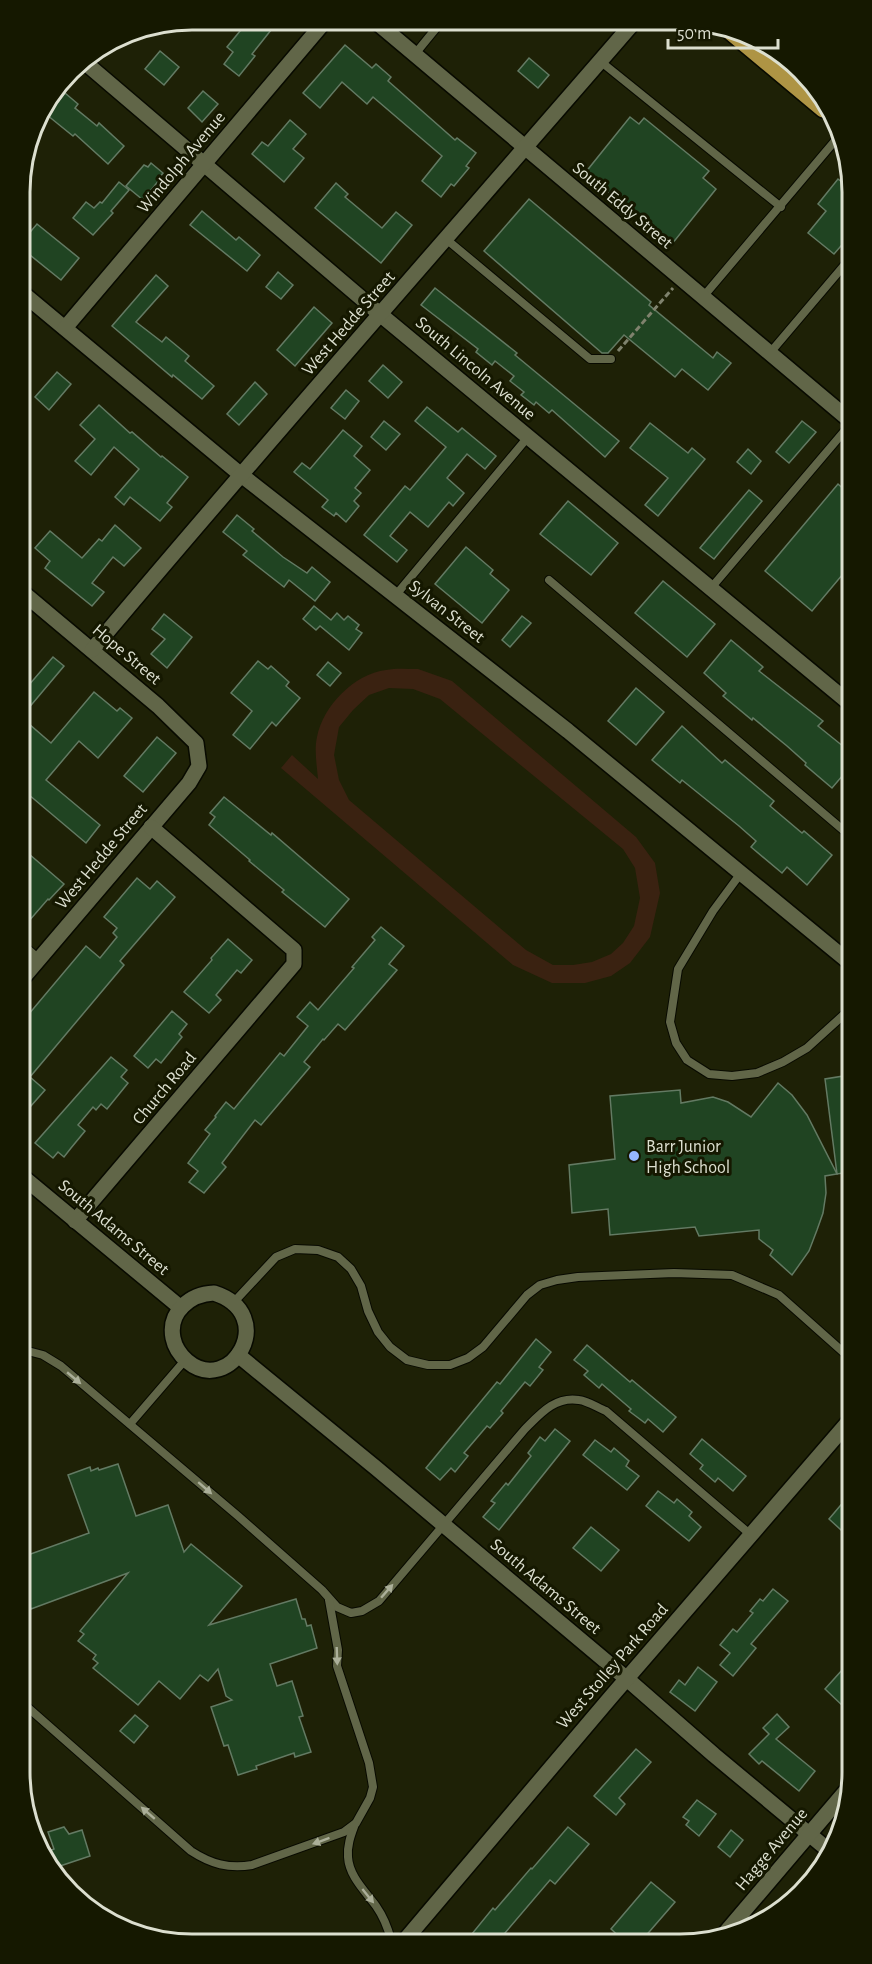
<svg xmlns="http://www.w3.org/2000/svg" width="872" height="1964" viewBox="0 0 872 1964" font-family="'Alegreya Sans',sans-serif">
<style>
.green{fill:#3a2211;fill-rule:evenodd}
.building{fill:#204422;stroke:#637a63;stroke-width:1.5}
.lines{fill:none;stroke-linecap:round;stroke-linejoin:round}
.service-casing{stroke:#080a00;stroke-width:10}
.minor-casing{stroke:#080a00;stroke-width:18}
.tertiary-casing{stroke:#080a00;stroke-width:18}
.secondary-casing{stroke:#080a00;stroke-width:18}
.primary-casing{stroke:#080a00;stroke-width:18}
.path{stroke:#7f826d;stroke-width:3;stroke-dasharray:6 3;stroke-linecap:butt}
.service{stroke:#616648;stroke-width:8}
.minor{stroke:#616648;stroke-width:15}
.tertiary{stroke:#616648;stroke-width:15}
.secondary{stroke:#616648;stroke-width:15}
.primary{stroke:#ae9444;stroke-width:15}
.oneway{fill:#abaf99}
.poi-dot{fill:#96b6fd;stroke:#151800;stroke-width:2}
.labels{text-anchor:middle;stroke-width:6;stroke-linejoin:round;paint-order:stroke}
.street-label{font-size:18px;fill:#dcdfcf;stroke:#151800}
.poi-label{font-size:18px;fill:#dcdfcf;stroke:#151800;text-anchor:start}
.rim{fill:none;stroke:#dcdfcf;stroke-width:3}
</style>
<rect width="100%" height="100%" fill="#1e2106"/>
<path class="green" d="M418 669 452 681 636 837 655 863 660 893 650 937 630 963 611 976 585 983H552L513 965 281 768 292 755 318 779C317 766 314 750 317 737 323 706 354 674 386 670 396 668 407 669 418 669ZM389 688 413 689 440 699 623 849 635 868 640 898 634 926 623 943 611 954 592 962 573 965H553L526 950 349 800 339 780 334 755 339 727 353 710 369 695Z"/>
<g class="building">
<polygon points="249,20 279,20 252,54 255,56 239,76 224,64 233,52 227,47"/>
<polygon points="345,45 372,68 376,64 391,77 388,81 455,140 457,138 476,153 466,166 469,168 454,186 451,184 441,197 422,181 442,156 373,97 367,104 342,82 320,108 303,93"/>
<polygon points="160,51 179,67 164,85 145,69"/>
<polygon points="529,58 549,75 538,88 518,71"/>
<polygon points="203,91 218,104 202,122 188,108"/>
<polygon points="65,93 78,104 75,108 97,126 99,123 124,146 108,164 75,134 73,136 47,115"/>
<polygon points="630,117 639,124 644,118 709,171 703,178 716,189 672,244 585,173"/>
<polygon points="290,120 306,134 293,149 304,158 284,182 252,154 262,142 268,146"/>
<polygon points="151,163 163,173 159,178 160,179 143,200 126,186 144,165 148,167"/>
<polygon points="838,179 847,186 847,239 834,254 808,233 826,211 818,204"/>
<polygon points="119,182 129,190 111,211 113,213 93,235 73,218 86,202 94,208 100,202 102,203"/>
<polygon points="336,183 348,194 345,197 382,228 396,212 412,225 381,263 315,208"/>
<polygon points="529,199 651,302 649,305 713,358 717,352 731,363 708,390 682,369 675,377 624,335 608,353 602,353 484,251"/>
<polygon points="202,211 236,240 239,237 260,255 247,271 190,225"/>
<polygon points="37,224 79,258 61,280 20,247 20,244"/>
<polygon points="278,272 293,285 281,299 266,287"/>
<polygon points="156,275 168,286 136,322 162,342 166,337 189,356 185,361 214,386 202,399 173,375 172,377 112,326"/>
<polygon points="435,288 517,353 515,355 619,441 605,457 552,410 549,413 536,402 534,405 521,395 524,392 510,381 514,376 495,361 492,365 476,352 478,349 421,305"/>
<polygon points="314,307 332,323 295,366 277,350"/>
<polygon points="383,365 402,382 388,398 369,381"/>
<polygon points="57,372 71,384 49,410 35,397"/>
<polygon points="255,382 267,394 239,425 227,414"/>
<polygon points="346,390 359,401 345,419 331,408"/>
<polygon points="99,405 130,433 132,432 161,457 162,456 188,477 167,503 172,507 160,521 130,497 124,505 115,497 139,469 114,447 91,475 75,461 95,439 80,425"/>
<polygon points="427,407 458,432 462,428 496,456 485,469 467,454 447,478 464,493 453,506 449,502 428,527 410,512 390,536 407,550 397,562 364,535 405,486 410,490 446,447 415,421"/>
<polygon points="384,421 400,434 386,450 371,437"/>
<polygon points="802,421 816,432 789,463 776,452"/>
<polygon points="650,423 688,453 692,448 705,459 658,516 645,505 668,478 630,448"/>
<polygon points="343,430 362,446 354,456 370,470 355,488 361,493 354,501 359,506 346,522 336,513 334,516 322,507 328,500 294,472 302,463 310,469"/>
<polygon points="748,449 761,461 751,474 737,462"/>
<polygon points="838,484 848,493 848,568 812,611 765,571"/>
<polygon points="749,490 762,501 714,559 700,548"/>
<polygon points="568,501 618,543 591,575 540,534"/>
<polygon points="237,515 254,529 252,531 283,557 307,573 312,567 330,582 315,601 289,580 284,587 243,555 247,551 223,532"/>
<polygon points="115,525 141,548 124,566 113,557 92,583 104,592 92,606 45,568 50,561 35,548 50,531 82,558 99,539 102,541"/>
<polygon points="466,547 493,570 490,574 509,590 482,623 435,584"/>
<polygon points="663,581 715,624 687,657 635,613"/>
<polygon points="314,606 331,620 337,613 344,620 348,616 359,625 356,629 362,633 349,650 320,626 316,630 303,619"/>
<polygon points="164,614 192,637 167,668 151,654 165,639 152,629"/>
<polygon points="522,616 531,623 510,647 502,640"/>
<polygon points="731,640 763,667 759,671 823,721 818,726 849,751 849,768 832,788 805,765 806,763 787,746 753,718 752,720 723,696 726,693 704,673"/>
<polygon points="53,657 64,666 22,716 22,693"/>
<polygon points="258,661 268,669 271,666 289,682 286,686 300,698 276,726 272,722 250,749 233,735 252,711 231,693"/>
<polygon points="328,662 341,673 330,686 317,675"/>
<polygon points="636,688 664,712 636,745 608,721"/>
<polygon points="94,692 117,711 120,708 132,718 98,758 79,741 46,780 100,825 86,843 22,789 22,718 51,743"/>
<polygon points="682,726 722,763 725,760 774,801 770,806 802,833 804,831 832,855 807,885 787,867 782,873 751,847 756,841 739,826 682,780 680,783 652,760"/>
<polygon points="157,737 176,753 143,792 124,776"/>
<polygon points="224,797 271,835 272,833 349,899 325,927 282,892 284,890 249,861 250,860 209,825 215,817 210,813"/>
<polygon points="22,848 64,884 49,900 48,899 22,929"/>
<polygon points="137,878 150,889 157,881 175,897 120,961 124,965 30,1077 45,1090 23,1115 23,1021 86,946 100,958 117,937 113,933 117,928 104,917"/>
<polygon points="381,927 404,946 389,964 397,970 345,1030 338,1024 324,1040 323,1039 304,1062 310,1067 261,1125 255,1120 222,1163 226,1167 204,1193 189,1182 198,1171 188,1163 210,1134 205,1130 216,1117 215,1116 226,1102 234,1109 280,1053 284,1056 308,1026 297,1017 310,1002 318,1010 354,968 352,967 375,940 372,937"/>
<polygon points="228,939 252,960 241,973 237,970 216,995 221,1000 209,1013 184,992 212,960 211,958"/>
<polygon points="172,1011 187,1024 179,1034 182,1037 161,1063 156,1059 148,1068 134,1056"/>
<polygon points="111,1057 127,1070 121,1077 128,1083 107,1109 101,1104 96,1110 93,1107 78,1125 85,1131 71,1148 64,1157 58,1152 53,1158 35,1143"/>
<polygon points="850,1075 850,1172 837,1174 825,1079"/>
<polygon points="778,1083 792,1095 807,1115 837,1174 825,1176 826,1193 823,1213 817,1230 809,1251 792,1275 770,1255 773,1250 759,1239 759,1230 699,1236 695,1227 610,1235 608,1209 572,1213 569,1165 615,1159 610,1096 680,1090 681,1103 713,1097 728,1102 751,1117"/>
<polygon points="536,1339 551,1352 539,1367 543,1370 530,1386 525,1382 501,1411 503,1413 490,1428 487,1426 464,1453 468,1456 455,1472 451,1468 440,1480 426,1468 497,1382 500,1384"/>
<polygon points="587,1345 630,1382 632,1380 676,1417 663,1432 648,1419 645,1423 629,1411 631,1409 602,1384 599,1388 584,1375 588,1371 574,1360"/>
<polygon points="555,1429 570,1441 499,1530 483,1517 495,1503 491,1501 506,1483 508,1485 531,1456 528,1453 540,1437 545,1441"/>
<polygon points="702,1439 746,1476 733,1491 718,1478 715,1482 700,1469 703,1465 690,1454"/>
<polygon points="595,1440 611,1452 614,1448 629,1461 626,1466 639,1476 627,1490 583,1455"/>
<polygon points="118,1464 136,1516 168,1505 184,1552 191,1544 242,1586 209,1625 296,1599 302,1619 305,1619 307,1626 311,1625 317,1648 270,1664 277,1686 292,1681 303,1716 299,1717 311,1752 295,1757 294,1753 256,1766 257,1769 238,1775 228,1745 224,1746 211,1707 232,1700 226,1696 218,1669 208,1681 200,1675 180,1699 159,1681 138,1705 93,1668 98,1663 93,1659 96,1655 78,1641 84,1634 80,1631 128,1573 31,1609 25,1592 25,1556 89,1533 68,1475 90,1467 91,1471 98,1468 99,1470"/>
<polygon points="658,1491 674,1503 677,1499 692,1512 689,1516 701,1527 689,1541 646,1506"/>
<polygon points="851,1493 851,1539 829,1519"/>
<polygon points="591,1527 619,1550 601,1571 573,1548"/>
<polygon points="773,1589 788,1601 751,1644 756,1648 733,1676 720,1665 730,1653 720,1645 733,1629 737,1632 753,1613 750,1611 760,1599 763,1601"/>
<polygon points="852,1659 852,1700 845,1708 825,1689"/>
<polygon points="698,1667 717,1682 695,1711 670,1692 679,1680 685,1685"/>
<polygon points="777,1714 789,1727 776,1739 815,1771 799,1791 762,1761 759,1764 749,1754 769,1734 763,1728"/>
<polygon points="135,1715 148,1726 134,1743 120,1731"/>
<polygon points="636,1749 651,1762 619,1798 625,1804 616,1815 594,1796"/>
<polygon points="697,1800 716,1814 699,1836 686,1825 689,1821 683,1817"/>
<polygon points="64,1827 69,1834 82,1830 90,1856 57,1867 49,1851 54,1849 48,1832"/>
<polygon points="568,1827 589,1844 555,1884 550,1880 499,1940 467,1940 493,1908 495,1910 531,1868 532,1869"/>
<polygon points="731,1830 743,1840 730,1857 718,1847"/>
<polygon points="651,1882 675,1902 643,1939 622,1939 611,1929"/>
</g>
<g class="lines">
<defs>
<g id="service">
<polyline points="415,54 442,21"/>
<polyline points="600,61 781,207"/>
<polyline points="446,239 590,359 611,359"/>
<polyline points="703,297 839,136"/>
<polyline points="769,354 847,262"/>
<polyline points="549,580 849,835"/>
<polyline points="711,588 847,428"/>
<polyline points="395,596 528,437"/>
<polyline points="741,873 713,911 678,969 670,1022 676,1043 687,1060 709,1074 732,1076 757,1073 783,1062 807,1048 849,1010"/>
<polyline points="23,945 39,959"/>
<polyline points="234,1302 276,1257 295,1249 318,1250 338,1257 351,1269 361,1286 368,1311 378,1332 390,1347 407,1360 428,1365 450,1365 468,1358 483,1347 527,1295 540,1285 557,1280 578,1277 674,1273 732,1275 779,1295 851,1359"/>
<path d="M24 1350 43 1355 61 1366 238 1516 322 1590 337 1607 351 1613 362 1611 379 1601 525 1429C540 1414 555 1396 579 1400 588 1401 598 1408 606 1411L751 1535"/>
<polyline points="130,1424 186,1359"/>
<path d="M25 1705 191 1851C211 1864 229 1869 252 1865L344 1832 356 1823 370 1798 373 1787 369 1763 337 1666 338 1650 329 1600"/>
<path d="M355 1824C351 1835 347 1845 348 1857 349 1876 365 1891 376 1906 383 1916 388 1928 391 1940"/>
</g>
<g id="minor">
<polyline points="375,21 847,418"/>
<polyline points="82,60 381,315 848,702"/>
<polyline points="20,291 240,474 568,731 849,962"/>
<polyline points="65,328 326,20"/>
<polyline points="21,591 158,706 196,743 199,766 189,783 23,978"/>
<path d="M92 650C270 438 453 231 634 22"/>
<polyline points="75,1221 294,964 294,950 151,827"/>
<polyline points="627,1679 714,1755 827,1849"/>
<polyline points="720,1939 851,1785"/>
</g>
<g id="tertiary">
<polyline points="23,1177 181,1308"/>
<path d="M214 1293C280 1314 231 1398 187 1361 179 1354 175 1348 173 1338 168 1312 190 1294 214 1293Z"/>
<polyline points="238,1355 376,1468 627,1679"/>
</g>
<polyline id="secondary" points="405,1940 610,1698 851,1419"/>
<polyline id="primary" points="726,29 823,110"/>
</defs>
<use href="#service" class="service-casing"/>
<use href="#minor" class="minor-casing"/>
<use href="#tertiary" class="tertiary-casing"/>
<use href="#secondary" class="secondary-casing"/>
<use href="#primary" class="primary-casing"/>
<polyline class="path" points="618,351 673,288"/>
<use href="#service" class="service"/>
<use href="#minor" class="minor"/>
<use href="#tertiary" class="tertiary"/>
<use href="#secondary" class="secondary"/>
<use href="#primary" class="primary"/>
</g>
<defs><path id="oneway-solid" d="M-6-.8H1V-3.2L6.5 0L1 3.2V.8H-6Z" transform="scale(1.5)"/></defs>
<g class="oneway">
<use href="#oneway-solid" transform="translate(74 1378) rotate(40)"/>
<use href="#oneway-solid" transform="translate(205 1488) rotate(41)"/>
<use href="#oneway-solid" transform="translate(387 1591) rotate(-49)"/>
<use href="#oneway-solid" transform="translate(337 1656) rotate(88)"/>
<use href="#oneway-solid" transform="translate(148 1813) rotate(-139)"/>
<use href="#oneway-solid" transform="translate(321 1841) rotate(160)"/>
<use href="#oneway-solid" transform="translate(368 1896) rotate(51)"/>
</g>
<circle class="poi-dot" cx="634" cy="1156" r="6"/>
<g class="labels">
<g class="street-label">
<text transform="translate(181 162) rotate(-50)" y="6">Windolph Avenue</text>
<text transform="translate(623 205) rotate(40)" y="6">South Eddy Street</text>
<text transform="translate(348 323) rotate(-49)" y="6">West Hedde Street</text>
<text transform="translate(476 368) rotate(40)" y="6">South Lincoln Avenue</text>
<text transform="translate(447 611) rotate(38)" y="6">Sylvan Street</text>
<text transform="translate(127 654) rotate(40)" y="6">Hope Street</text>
<text transform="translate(101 856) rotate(-50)" y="6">West Hedde Street</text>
<text transform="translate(164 1088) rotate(-50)" y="6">Church Road</text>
<text transform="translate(114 1227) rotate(40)" y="6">South Adams Street</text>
<text transform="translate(546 1586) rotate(40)" y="6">South Adams Street</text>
<text transform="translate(612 1666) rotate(-49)" y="6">West Stolley Park Road</text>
<text transform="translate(771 1849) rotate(-50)" y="6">Hagge Avenue</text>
</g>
<g class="poi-label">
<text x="646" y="1152">Barr Junior<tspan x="646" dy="21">High School</tspan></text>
</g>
</g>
<path d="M0 0H872V1964H0ZM192 30H680A162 162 0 0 1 842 192V1772A162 162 0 0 1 680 1934H192A162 162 0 0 1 30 1772V192A162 162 0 0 1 192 30Z" fill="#151800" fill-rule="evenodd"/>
<path class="rim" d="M192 30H680A162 162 0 0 1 842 192V1772A162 162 0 0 1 680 1934H192A162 162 0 0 1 30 1772V192A162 162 0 0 1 192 30Z"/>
<path d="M668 39v9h110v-9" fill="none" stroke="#dcdfcf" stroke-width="3"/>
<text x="677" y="39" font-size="18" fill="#dcdfcf" stroke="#151800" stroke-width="4.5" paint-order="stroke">50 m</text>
</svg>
